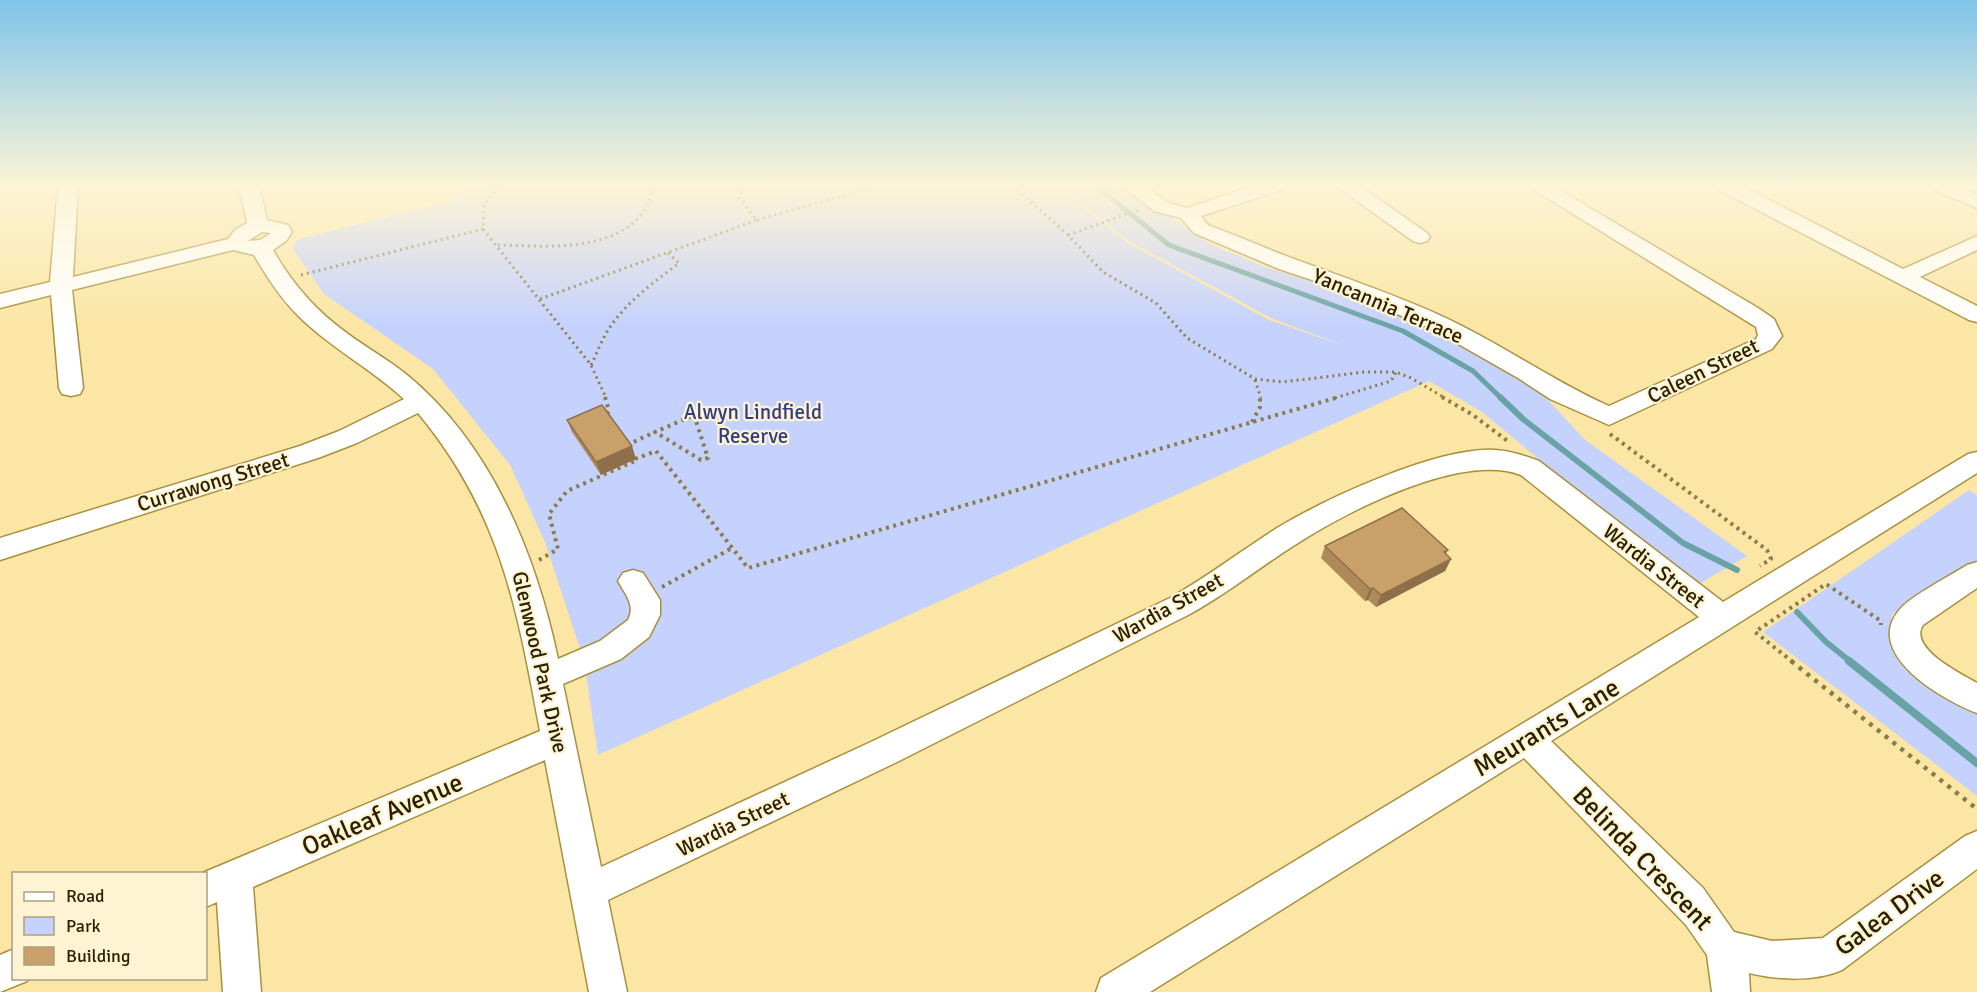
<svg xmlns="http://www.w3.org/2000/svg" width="1977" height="992" viewBox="0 0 1977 992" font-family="Signika,sans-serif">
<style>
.green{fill:#c6d2fe}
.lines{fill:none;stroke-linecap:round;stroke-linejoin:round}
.stream-far2{stroke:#6aa3a6;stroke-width:5}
.stream-far1{stroke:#6aa3a6;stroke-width:6}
.stream{stroke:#6aa3a6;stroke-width:8}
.minor-casing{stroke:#a9903d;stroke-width:3}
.path-far2{stroke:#8a7b4b;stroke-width:3;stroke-dasharray:2 4;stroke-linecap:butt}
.path-far1{stroke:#8a7b4b;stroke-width:4;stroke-dasharray:3 4.5;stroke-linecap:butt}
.path{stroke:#8a7b4b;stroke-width:4.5;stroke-dasharray:4 6;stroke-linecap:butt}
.minor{fill:#fff;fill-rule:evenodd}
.wall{fill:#ae8a5b}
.shaded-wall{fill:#8d704a}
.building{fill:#caa06a;stroke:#8d704a;stroke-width:1.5}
.labels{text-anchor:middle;stroke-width:4.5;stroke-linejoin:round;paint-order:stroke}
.street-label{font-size:21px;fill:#2b2100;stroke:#fef4d4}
.park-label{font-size:21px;fill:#313c82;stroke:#fef4d4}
.near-street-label{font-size:26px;fill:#2b2100;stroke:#fef4d4}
</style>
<rect width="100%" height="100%" fill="#fbe6a5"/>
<g class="green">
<polygon points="468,186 1057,186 1128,243 1269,320 1345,346 1271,318 1129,241 1061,186 1127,186 1210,244 1265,267 1383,304 1456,340 1536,387 1584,439 1747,556 1699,584 1559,476 1482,412 1429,381 598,755 584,661 545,542 510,465 433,369 324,294 293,249 296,240 456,200 469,189"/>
<polygon points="1969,490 1977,495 1977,560 1892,614 1889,636 1914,667 1977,708 1977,796 1763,632"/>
</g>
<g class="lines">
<polyline class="stream-far2" points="1096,186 1169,245 1403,331 1473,371 1501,398"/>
<g class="stream-far1">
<polyline points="1500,397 1523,419 1683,543 1737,570"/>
<polyline points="1797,612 1826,642 1851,662"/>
</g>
<polyline class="stream" points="1849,661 1977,763"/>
<defs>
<g id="minor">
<path d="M58 186H78L73 277 228 239 235 230 247 223 239 186H259L267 220 288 225 292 232 286 241 273 250C292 284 316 311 348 334 367 348 389 360 407 375 492 445 536 555 558 659L600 641 628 620C636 605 625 594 618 581L623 573 633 570 643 573 660 600V615L649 637 621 659 563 684 601 867 873 741 1170 598C1207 577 1241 551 1277 528 1327 498 1437 447 1495 450 1511 451 1525 456 1539 461L1723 602 1968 454 1977 452V473L1551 741 1703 888 1734 932 1772 941 1823 938 1965 836 1977 831V869L1842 970C1814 982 1778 980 1749 973L1750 992H1712L1707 955 1686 925 1524 758 1150 992H1096L1101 978 1699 617 1521 475C1462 452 1348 511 1298 543 1261 566 1228 593 1190 614L897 762 608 900 627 992H589L545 760 253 887 261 992H223L217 902 206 907V874H200L540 731C517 608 501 513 418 413L357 443 318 458 0 560V538L300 446 339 431 404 399C374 371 338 352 308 325 285 305 269 281 254 255L233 250 72 290 83 388 80 394 71 396 62 394 59 388 51 295 0 308V294L50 282ZM262 232 271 233 260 240 248 241Z"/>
<path d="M1123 186H1146L1168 203 1187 208 1253 186H1285L1282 190 1201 216 1208 225C1237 236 1265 248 1294 259 1345 278 1397 295 1448 319 1503 345 1553 381 1609 406L1756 339 1758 335 1756 327 1528 186H1553L1758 308 1774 319 1782 336 1772 349 1609 425 1550 399 1518 378 1432 329 1339 289 1279 269 1194 233 1181 218 1154 211Z"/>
<polygon points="1336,186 1360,186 1427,233 1430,237 1427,241 1420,243 1413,241"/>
<polygon points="1716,186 1742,186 1903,269 1977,236 1977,250 1920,277 1977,306 1977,322 1969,320 1719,190"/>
<polygon points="1932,186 1959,186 1977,195 1977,208 1935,190"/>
<path d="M1977 562V588L1923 625C1908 648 1960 673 1977 683V713C1942 700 1860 652 1901 608 1913 595 1950 576 1967 565Z"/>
<polygon points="14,949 14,978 29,978 27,981 0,992 0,955"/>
</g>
</defs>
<use href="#minor" class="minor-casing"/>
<g class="path-far2">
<polyline points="494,186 496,190 484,205 483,229 591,365 606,398"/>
<polyline points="1013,186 1067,234 1103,272 1156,303 1187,338 1255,379 1283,382 1365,372 1396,372 1411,378 1445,398"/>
<polyline points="496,190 515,186"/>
<polyline points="757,220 877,186"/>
<polyline points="1068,235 1138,210"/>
<path d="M498 245C545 246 616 254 646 208 651 202 651 193 653 186"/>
<polyline points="301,275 483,229"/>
<polyline points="540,299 757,220 739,198 743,186"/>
<path d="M591 365C598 351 603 336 613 323 630 299 656 281 679 263L668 253"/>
<polyline points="1255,380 1261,398"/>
<polyline points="1335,398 1391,381 1396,372"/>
</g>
<g class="path-far1">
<polyline points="605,397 609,411 606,415"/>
<polyline points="1442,397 1473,415 1509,442"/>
<polygon points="694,415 708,458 701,460 655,432"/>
<polyline points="1252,422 1260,407 1260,397"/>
<polyline points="1610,434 1767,550 1771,559 1760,566"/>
<polyline points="627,445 655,432"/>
<polyline points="635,459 656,451 748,568 1339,397"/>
<polyline points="539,560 558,549 549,514 567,491 637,460"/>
<polyline points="662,587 732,548"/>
<polyline points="1793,662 1755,632 1826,584 1881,621 1881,625"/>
</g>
<polyline class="path" points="1791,661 1977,809"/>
<use href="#minor" class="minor"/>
</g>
<g class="wall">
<polygon points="567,420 636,459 601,475 572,432"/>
<polygon points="1325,546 1448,550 1446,554 1451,559 1445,571 1376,607 1368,600 1365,601 1321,558"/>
</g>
<g class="shaded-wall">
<polygon points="632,446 636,459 601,475 596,462"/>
<polygon points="1451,559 1445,571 1376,607 1381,595"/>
<polygon points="1373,588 1368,600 1365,601 1370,589"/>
</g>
<g class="building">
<polygon points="602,405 632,446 596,462 567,420"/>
<polygon points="1402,508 1448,550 1444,552 1451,559 1381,595 1373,588 1370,589 1325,546"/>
</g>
<linearGradient id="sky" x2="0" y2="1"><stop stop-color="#80c4ea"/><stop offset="0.57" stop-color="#fdf4d6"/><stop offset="1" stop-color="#fdf4d6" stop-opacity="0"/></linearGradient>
<rect width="1977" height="325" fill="url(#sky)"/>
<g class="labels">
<g class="street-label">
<text transform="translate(1388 306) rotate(23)" y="7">Yancannia Terrace</text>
<text transform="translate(1703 371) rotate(-26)" y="7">Caleen Street</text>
<text transform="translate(213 482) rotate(-17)" y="7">Currawong Street</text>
<text transform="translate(1654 566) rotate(38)" y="7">Wardia Street</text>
<text transform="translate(1168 608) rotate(-29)" y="7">Wardia Street</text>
<text transform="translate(540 662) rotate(77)" y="7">Glenwood Park Drive</text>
<text transform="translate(733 824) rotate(-26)" y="7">Wardia Street</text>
</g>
<g class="park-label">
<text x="753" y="419">Alwyn Lindfield<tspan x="753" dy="24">Reserve</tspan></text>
</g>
<g class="near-street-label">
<text transform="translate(1546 727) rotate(-31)" y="9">Meurants Lane</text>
<text transform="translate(382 814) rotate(-23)" y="9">Oakleaf Avenue</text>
<text transform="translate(1643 858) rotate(46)" y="9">Belinda Crescent</text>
<text transform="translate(1889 912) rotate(-36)" y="9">Galea Drive</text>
</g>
</g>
<rect x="12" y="872" width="195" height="108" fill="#fef4d4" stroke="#aaa07f" stroke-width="1.5"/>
<rect x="24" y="892" width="30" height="9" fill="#ffffff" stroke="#aaa07f" stroke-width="1.5"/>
<text x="66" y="902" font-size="18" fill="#2b2100">Road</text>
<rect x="24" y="917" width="30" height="18" fill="#c6d2fe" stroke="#aaa07f" stroke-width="1.5"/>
<text x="66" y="932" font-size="18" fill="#2b2100">Park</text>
<rect x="24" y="947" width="30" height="18" fill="#caa06a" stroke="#aaa07f" stroke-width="1.5"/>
<text x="66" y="962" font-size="18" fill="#2b2100">Building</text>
</svg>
